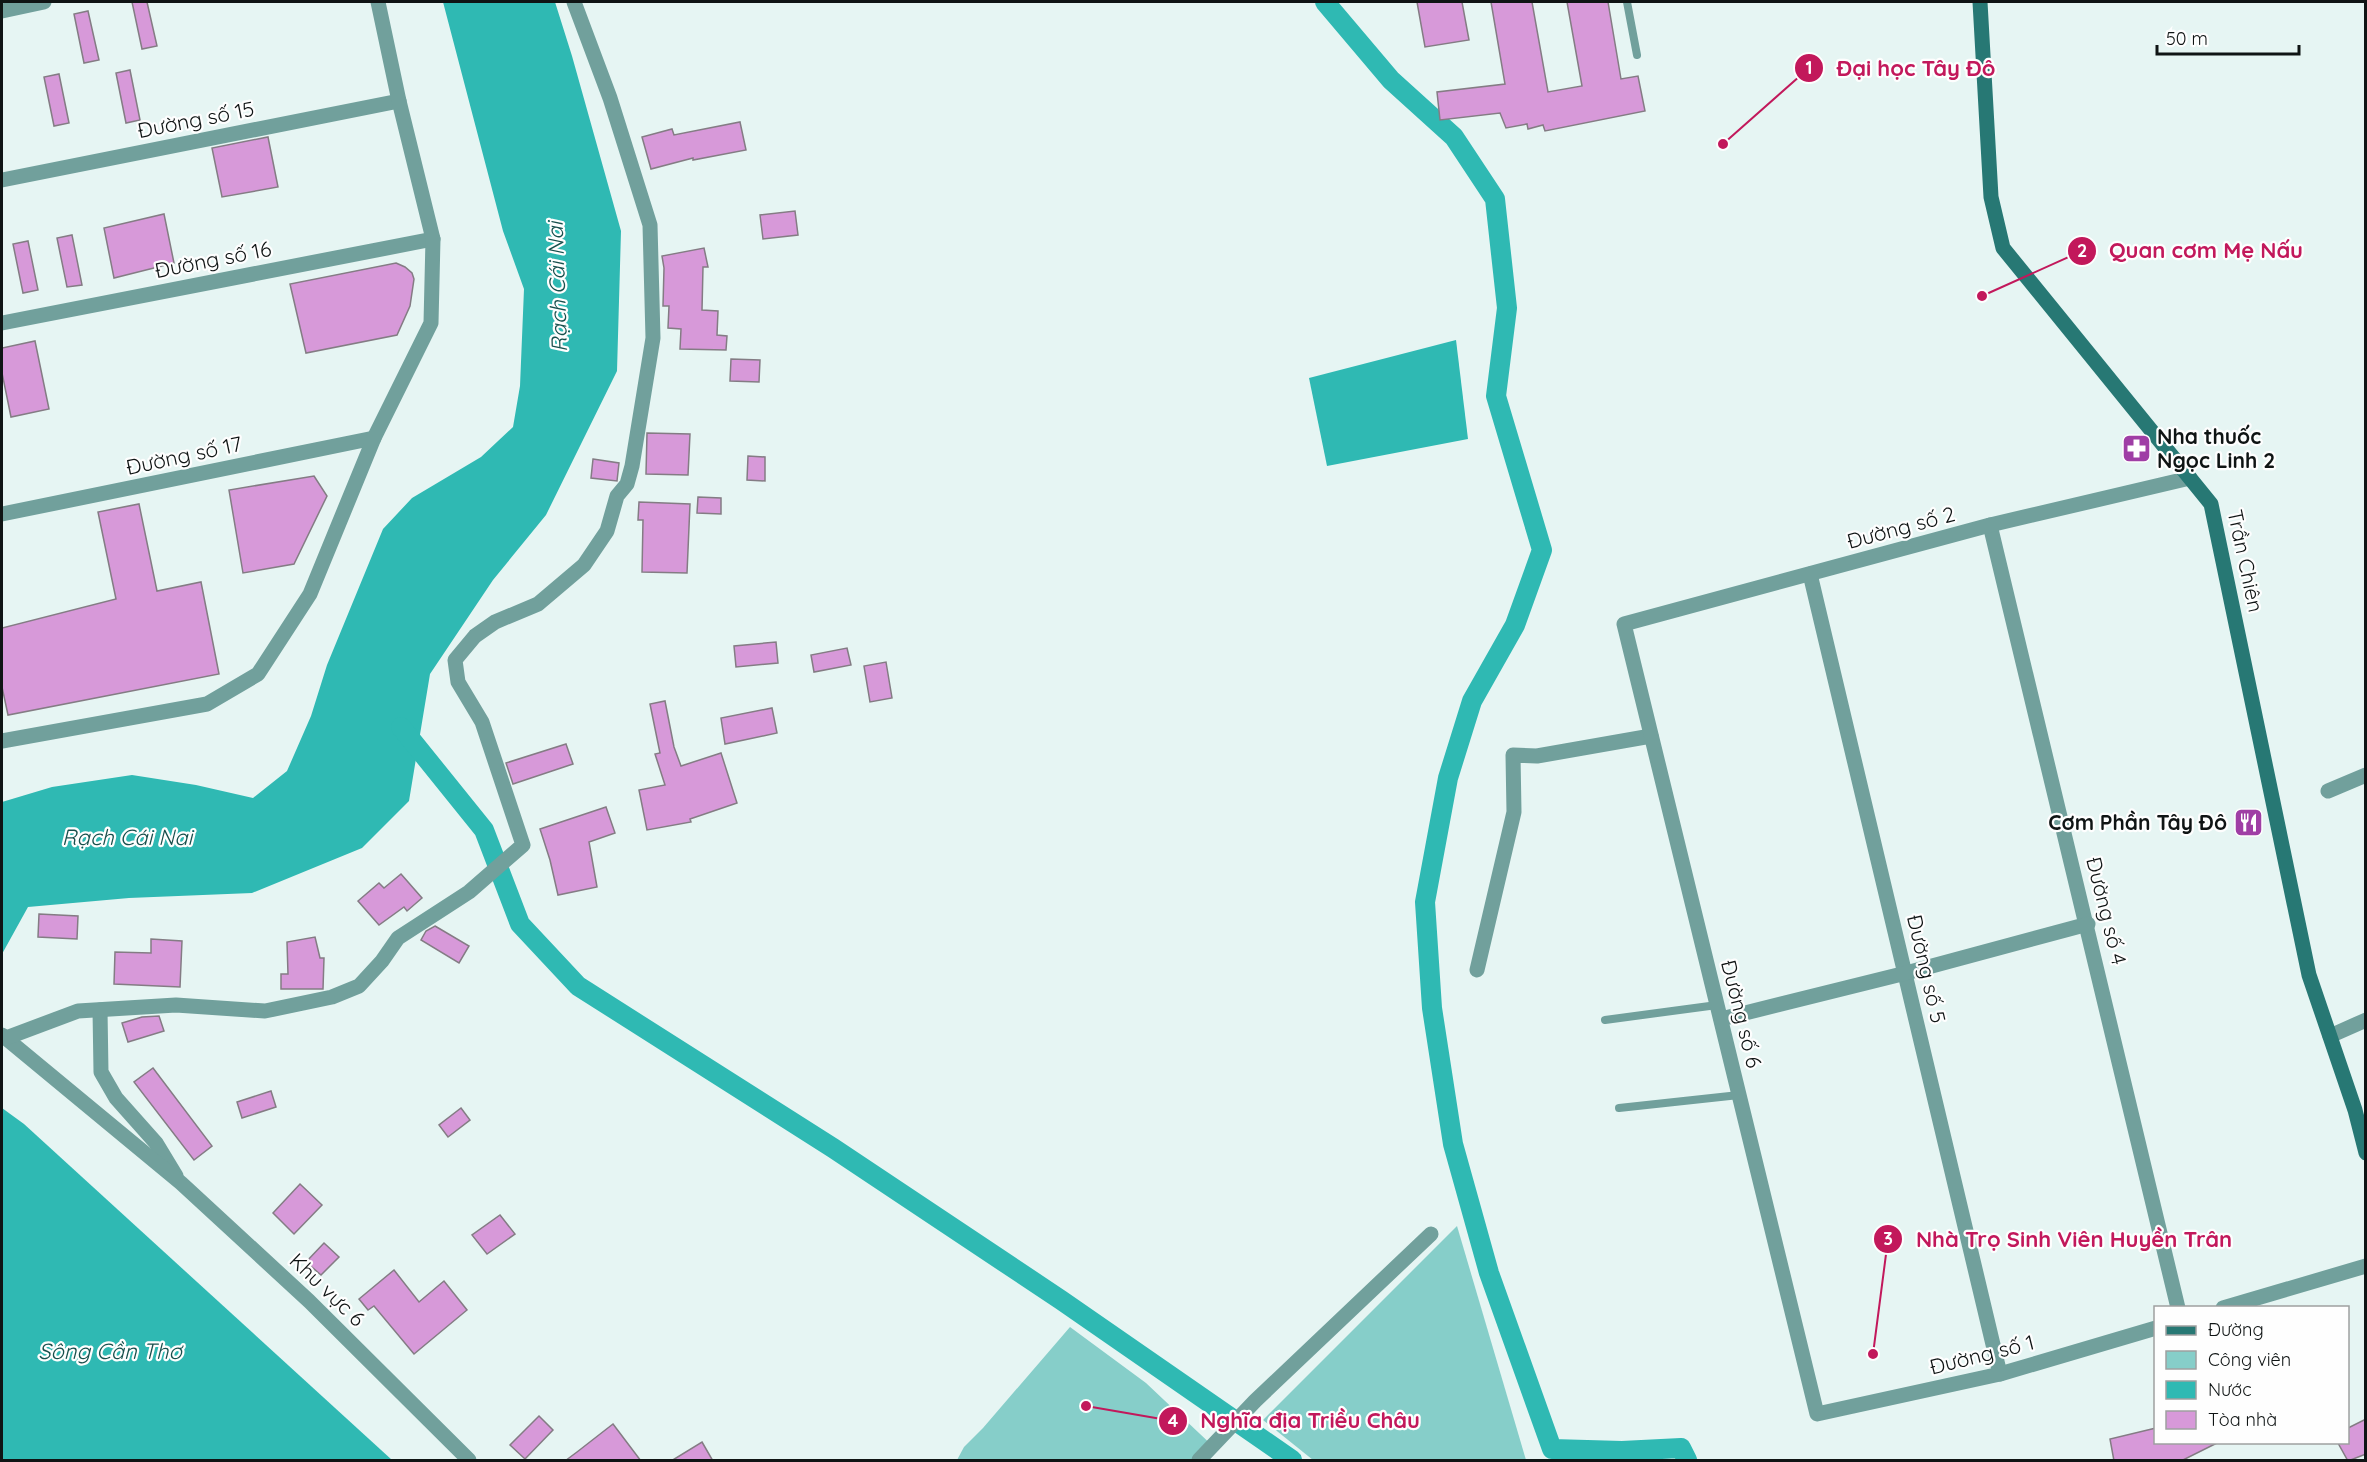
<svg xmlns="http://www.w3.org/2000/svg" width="2367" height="1462" viewBox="0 0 2367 1462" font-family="Quicksand,sans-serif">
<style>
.green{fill:#86cec9}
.water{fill:#2fb9b3}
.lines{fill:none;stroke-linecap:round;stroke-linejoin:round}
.canal{stroke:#2fb9b3;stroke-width:20}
.building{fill:#d799d9;stroke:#847c84;stroke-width:1.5}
.lane{stroke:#71a09c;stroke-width:8}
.street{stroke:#71a09c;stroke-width:15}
.secondary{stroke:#277874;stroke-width:15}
.labels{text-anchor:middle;stroke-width:4.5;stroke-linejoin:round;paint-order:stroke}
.street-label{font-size:21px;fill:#0f1414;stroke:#fefefe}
.poi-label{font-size:21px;font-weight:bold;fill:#0f1414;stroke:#fefefe;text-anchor:start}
.water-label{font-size:22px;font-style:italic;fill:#174f4c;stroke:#fefefe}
.leader{fill:none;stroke:#c2185b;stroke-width:2}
.callout-dot{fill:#c2185b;stroke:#fefefe;stroke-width:2}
.mark-label{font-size:18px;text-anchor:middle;font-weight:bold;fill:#fff}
.callout-label{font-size:22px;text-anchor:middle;font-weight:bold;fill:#c2185b;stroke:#fefefe;stroke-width:4.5;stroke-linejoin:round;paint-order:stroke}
</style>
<rect width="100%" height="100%" fill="#e6f5f3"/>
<g class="green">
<polygon points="1457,1226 1526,1460 1313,1460 1263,1420"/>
<polygon points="1070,1327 1146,1383 1217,1450 1207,1460 957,1460 964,1447 983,1428"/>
</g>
<g class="water">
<polygon points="443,2 555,2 572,56 621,231 617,371 546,515 493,580 430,674 409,801 362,848 252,893 129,898 28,907 2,954 2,802 52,787 132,775 196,785 253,798 287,771 311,716 327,665 383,529 412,498 481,457 513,427 520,386 524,289 503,231"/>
<polygon points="1456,340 1468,439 1327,466 1309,378"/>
<polygon points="2,1108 24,1124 392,1460 2,1460"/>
</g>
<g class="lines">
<g class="canal">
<polyline points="1325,2 1391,80 1454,137 1495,199 1507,308 1496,396 1542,550 1515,625 1472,701 1448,778 1425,902 1432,1008 1453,1144 1489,1273 1552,1449 1622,1451 1681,1448 1687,1460"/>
<polyline points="401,727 484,830 520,924 578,986 833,1148 1061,1300 1292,1460"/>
</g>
</g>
<g class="building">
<polygon points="132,2 147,2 157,46 142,49"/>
<polygon points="1417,2 1462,2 1469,40 1425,47"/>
<polygon points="1491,2 1532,2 1548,92 1582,86 1567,2 1608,2 1621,79 1638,76 1645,111 1545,131 1543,125 1528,129 1527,124 1506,128 1500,113 1440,120 1437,92 1505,84"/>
<polygon points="88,11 99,60 84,63 74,14"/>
<polygon points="130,70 140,120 126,123 116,73"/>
<polygon points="59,74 69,123 54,126 44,77"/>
<polygon points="740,122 746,150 693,160 693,158 651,169 642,137 672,129 674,135"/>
<polygon points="268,137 278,187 222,197 212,148"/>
<polygon points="795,211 798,235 763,239 760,215"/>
<polygon points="164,214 174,263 114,278 104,228"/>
<polygon points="72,235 82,285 67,287 57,238"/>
<polygon points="28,241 38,290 23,293 13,244"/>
<polygon points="704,248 708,267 703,267 702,310 718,311 717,335 727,336 726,350 680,349 681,329 668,328 669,306 663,306 664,268 662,256"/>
<polygon points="396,263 405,267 412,273 414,279 410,306 397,335 306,353 290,284"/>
<polygon points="35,341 49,409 11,417 2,373 2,348"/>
<polygon points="731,359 760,360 759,382 730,381"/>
<polygon points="647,433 690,434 688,475 646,474"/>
<polygon points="748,456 765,457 765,481 747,480"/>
<polygon points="593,459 619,463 617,481 591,478"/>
<polygon points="314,476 327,496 294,564 243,573 229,490"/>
<polygon points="698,497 721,498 721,514 697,513"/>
<polygon points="639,502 690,504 687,573 642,572 643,520 638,520"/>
<polygon points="139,504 157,591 201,582 219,674 8,715 2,687 2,628 116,599 98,512"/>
<polygon points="776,642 778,663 736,667 734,646"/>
<polygon points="847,648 851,665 814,672 811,655"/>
<polygon points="886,662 892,698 870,702 864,666"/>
<polygon points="665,701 674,747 681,766 721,753 737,803 690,819 691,822 647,830 639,790 665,785 655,754 660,753 650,704"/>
<polygon points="772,708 777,733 725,744 721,718"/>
<polygon points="566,744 573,764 513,784 506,763"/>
<polygon points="606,807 615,833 589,842 597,887 558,895 550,860 540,829"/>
<polygon points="401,874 422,898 407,911 404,907 379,925 358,901 379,883 384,888"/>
<polygon points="39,914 78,916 77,939 38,937"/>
<polygon points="435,926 469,946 459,963 421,940 426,931"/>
<polygon points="315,937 320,958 324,958 323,989 281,989 281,974 288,974 287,942"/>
<polygon points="151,939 182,941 180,987 114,984 115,952 151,953"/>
<polygon points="159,1016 164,1031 128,1042 122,1023 142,1017"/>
<polygon points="153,1068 212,1146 194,1160 134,1082"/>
<polygon points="271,1091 276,1107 242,1118 237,1102"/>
<polygon points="461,1108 470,1120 448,1137 439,1125"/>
<polygon points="300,1184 322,1205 294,1234 273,1213"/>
<polygon points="500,1215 515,1234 487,1254 472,1235"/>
<polygon points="324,1243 339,1257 321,1275 306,1262"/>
<polygon points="394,1270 419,1302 444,1281 467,1310 414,1354 374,1306 368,1310 359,1299"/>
<polygon points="539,1416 553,1430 525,1459 510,1445"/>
<polygon points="2366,1419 2366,1454 2348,1461 2338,1443 2348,1443 2348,1428"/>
<polygon points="613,1424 641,1461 565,1461 577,1452"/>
<polygon points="2156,1428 2156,1443 2217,1443 2181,1461 2114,1461 2110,1439"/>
<polygon points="702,1442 713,1461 671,1461"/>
</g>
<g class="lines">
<g class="lane">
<polyline points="1627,2 1637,55"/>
<polyline points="1605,1020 1717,1005"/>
<polyline points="1619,1108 1739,1095"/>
</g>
<g class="street">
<polyline points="2,11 44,2"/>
<polyline points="2,180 399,101"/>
<polyline points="2,323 433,239"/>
<polyline points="2,514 374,438"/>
<polyline points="1990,525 2178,1308"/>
<polyline points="1810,574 2000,1374"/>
<polyline points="2,741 207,704 258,674 310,594 374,438 431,323 433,239 399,101 378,2"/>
<polyline points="2328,791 2366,775"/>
<polyline points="1477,970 1514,812 1513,755 1537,756 1651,736"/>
<polyline points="100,1010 101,1072 116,1098 156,1143 176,1176"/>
<polyline points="1721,1019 1906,973 2088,924"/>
<polyline points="2,1035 181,1183 309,1301 469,1460"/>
<polyline points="2330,1036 2366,1020"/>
<polyline points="6,1038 78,1011 176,1005 265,1011 332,997 359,986 382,961 398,938 469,892 523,845 482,722 458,682 455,660 475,636 495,622 538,604 584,565 607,531 617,496 627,484 632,466 653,338 650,225 610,98 574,2"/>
<polyline points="2223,1308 2366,1266"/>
<polyline points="2156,1328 2000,1374 1817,1414 1624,624 1990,525 2190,478"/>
<polyline points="1199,1460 1255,1401 1431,1234"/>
</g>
<polyline class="secondary" points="1980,2 1991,197 2003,248 2211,504 2309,975 2355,1110 2366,1153"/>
</g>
<defs>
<symbol id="pharmacy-square" viewBox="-11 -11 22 22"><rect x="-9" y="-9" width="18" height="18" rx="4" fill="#9f3ea5" stroke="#fefefe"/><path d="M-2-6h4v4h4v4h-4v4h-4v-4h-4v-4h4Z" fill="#fff"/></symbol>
<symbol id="restaurant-square" viewBox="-11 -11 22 22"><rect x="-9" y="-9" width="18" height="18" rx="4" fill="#9f3ea5" stroke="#fefefe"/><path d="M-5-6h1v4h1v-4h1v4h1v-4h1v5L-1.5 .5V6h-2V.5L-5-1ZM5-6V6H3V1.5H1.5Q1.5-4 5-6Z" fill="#fff"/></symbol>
</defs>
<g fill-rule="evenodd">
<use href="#pharmacy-square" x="2120" y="432" width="33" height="33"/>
<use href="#restaurant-square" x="2232" y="806" width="33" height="33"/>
</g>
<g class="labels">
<g class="street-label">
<text transform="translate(196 120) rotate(-11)" y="7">Đường số 15</text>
<text transform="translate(213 260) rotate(-11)" y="7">Đường số 16</text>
<text transform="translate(184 456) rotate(-12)" y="7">Đường số 17</text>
<text transform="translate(1901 528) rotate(-15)" y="7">Đường số 2</text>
<text transform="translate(2245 561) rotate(78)" y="7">Trần Chiên</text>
<text transform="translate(2106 911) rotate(76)" y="7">Đường số 4</text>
<text transform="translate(1926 969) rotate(77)" y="7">Đường số 5</text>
<text transform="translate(1741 1014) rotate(76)" y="7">Đường số 6</text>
<text transform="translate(327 1290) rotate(44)" y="7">Khu vực 6</text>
<text transform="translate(1982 1355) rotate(-14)" y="7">Đường số 1</text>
</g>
<g class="poi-label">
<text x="2157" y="444">Nha thuốc<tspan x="2157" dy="24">Ngọc Linh 2</tspan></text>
<text x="2227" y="830" text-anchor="end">Cơm Phần Tây Đô</text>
</g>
<g class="water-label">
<text transform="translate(557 287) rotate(-92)" y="8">Rạch Cái Nai</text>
<text x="127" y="845">Rạch Cái Nai</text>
<text x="110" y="1359">Sông Cần Thơ</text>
</g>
</g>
<path class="leader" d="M1723 144L1809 68M1982 296L2082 251M1873 1354L1888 1239M1086 1406L1173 1421"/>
<g class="callout-dot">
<circle cx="1723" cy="144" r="6"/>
<circle cx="1982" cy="296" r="6"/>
<circle cx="1873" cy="1354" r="6"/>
<circle cx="1086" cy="1406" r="6"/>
<circle cx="1809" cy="68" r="15"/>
<circle cx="2082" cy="251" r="15"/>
<circle cx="1888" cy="1239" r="15"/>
<circle cx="1173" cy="1421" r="15"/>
</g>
<g class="mark-label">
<text x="1809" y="74">1</text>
<text x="2082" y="257">2</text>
<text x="1888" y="1245">3</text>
<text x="1173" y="1427">4</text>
</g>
<g class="callout-label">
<text x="1916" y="76">Đại học Tây Đô</text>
<text x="2206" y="258">Quan cơm Mẹ Nấu</text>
<text x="2074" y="1247">Nhà Trọ Sinh Viên Huyền Trân</text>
<text x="1310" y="1428">Nghĩa địa Triều Châu</text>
</g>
<rect width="2367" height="1462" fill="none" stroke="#0f1414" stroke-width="6"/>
<rect x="2154" y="1306" width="195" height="138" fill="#fefefe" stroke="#9ea0a0" stroke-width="1.5"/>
<rect x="2166" y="1326" width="30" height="9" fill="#277874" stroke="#9ea0a0" stroke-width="1.5"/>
<text x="2208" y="1336" font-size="18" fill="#0f1414">Đường</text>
<rect x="2166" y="1351" width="30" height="18" fill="#86cec9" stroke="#9ea0a0" stroke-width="1.5"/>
<text x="2208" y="1366" font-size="18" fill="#0f1414">Công viên</text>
<rect x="2166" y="1381" width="30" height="18" fill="#2fb9b3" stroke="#9ea0a0" stroke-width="1.5"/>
<text x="2208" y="1396" font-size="18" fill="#0f1414">Nước</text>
<rect x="2166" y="1411" width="30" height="18" fill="#d799d9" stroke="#9ea0a0" stroke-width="1.5"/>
<text x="2208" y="1426" font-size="18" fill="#0f1414">Tòa nhà</text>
<path d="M2157 45v9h142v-9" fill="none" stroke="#0f1414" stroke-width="3"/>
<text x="2166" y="45" font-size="18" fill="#0f1414" stroke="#fefefe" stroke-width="4.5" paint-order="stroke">50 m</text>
</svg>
